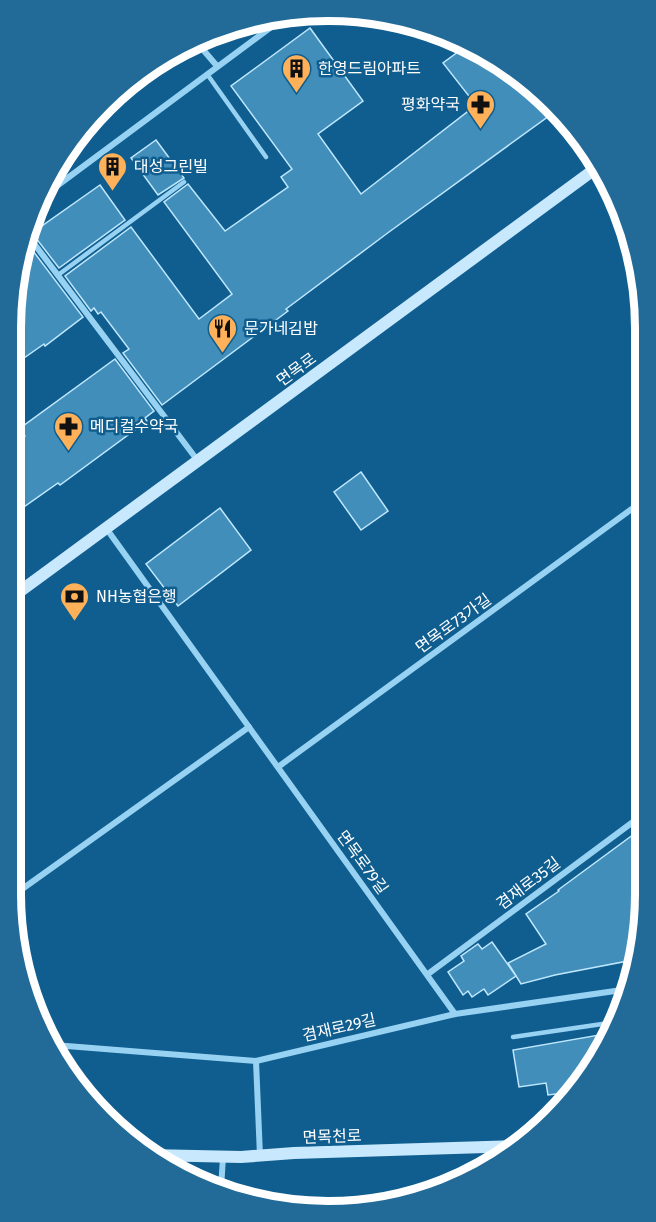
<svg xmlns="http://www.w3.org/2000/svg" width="656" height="1222" viewBox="0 0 656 1222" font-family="'Fira Sans','Noto Sans KR',sans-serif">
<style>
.green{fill:#1e79ac}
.building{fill:#418ebb;stroke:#bfe7fe;stroke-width:1.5}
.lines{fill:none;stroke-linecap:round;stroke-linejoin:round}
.service{stroke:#98d2f3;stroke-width:4.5}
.minor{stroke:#98d2f3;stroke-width:6}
.secondary{stroke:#c7e8fd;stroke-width:12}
.labels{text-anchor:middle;stroke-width:5;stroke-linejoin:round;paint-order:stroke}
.poi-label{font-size:16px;fill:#fff;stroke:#0f5e8f;text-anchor:start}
.street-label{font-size:16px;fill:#fff;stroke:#0f5e8f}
.rim{fill:none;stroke:#fff;stroke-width:8}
</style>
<rect width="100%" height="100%" fill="#0f5e8f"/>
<polygon class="green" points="252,1194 294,1199 408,1197 349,1211 252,1201"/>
<g class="building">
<polygon points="310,28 363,101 318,134 361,194 476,105 443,63 466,46 486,53 525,80 553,113 389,232 286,309 288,311 162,405 123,353 129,349 101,312 98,314 94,308 91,311 65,276 131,227 199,319 232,294 164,202 188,184 225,231 288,187 281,177 292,169 231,86"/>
<polygon points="156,140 184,178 158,195 131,158"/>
<polygon points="100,185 125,220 59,268 32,233"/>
<polygon points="24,239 83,317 45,346 44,344 11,367 11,308"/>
<polygon points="115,359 154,411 145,418 147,421 60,485 58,483 11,516 11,446 25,436 19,429"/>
<polygon points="361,472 388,511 361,530 334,492"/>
<polygon points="220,508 251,550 178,606 146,564"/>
<polygon points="645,826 645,914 638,959 555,975 521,984 508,963 546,944 526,914 559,891 558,890"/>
<polygon points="492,942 516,976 488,995 484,989 472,997 468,991 463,995 448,972 464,961 461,956 478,944 482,949"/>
<polygon points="599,1035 602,1054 571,1092 548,1095 546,1083 519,1087 513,1050"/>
</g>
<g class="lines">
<g class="service">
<polyline points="207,74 266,157"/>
<polyline points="58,275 184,182"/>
<polyline points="513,1037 616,1022"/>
</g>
<g class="minor">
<polyline points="199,45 217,66"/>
<polyline points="42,197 282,19"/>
<polyline points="26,233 198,461"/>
<polyline points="106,528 455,1014"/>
<polyline points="278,767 644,500"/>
<polyline points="11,897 249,727"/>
<polyline points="428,974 645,813"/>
<polyline points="54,1045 256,1061 455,1014 629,989"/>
<polyline points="256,1061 260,1156"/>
<polyline points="221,1189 223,1157"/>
</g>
<g class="secondary">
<polyline points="11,598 599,166"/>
<polyline points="149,1155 241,1157 294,1153 516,1146"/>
</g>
</g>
<defs>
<symbol id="building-pin" viewBox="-11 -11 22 30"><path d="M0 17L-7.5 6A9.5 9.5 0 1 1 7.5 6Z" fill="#ffb15a" stroke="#0f5e8f"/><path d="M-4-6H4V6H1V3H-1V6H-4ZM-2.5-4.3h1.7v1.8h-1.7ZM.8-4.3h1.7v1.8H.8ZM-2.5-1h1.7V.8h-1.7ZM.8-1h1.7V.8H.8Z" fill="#111"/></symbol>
<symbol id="pharmacy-pin" viewBox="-11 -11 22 30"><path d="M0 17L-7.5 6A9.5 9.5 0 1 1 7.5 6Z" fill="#ffb15a" stroke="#0f5e8f"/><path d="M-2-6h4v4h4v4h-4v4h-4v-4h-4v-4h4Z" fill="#111"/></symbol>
<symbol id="restaurant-pin" viewBox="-11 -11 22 30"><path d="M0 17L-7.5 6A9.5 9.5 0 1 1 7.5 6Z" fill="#ffb15a" stroke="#0f5e8f"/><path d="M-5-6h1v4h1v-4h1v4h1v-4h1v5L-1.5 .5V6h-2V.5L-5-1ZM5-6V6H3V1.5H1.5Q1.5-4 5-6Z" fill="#111"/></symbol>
<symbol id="bank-pin" viewBox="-11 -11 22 30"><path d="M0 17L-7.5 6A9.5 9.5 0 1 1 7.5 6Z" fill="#ffb15a" stroke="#0f5e8f"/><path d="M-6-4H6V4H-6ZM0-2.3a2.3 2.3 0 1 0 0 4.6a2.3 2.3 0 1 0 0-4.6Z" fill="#111"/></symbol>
</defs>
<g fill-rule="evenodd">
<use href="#building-pin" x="280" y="52" width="33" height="45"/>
<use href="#pharmacy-pin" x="464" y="88" width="33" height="45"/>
<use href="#building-pin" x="96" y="150" width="33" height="45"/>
<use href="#restaurant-pin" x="206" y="312" width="33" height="45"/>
<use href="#pharmacy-pin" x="52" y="410" width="33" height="45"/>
<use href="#bank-pin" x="58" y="580" width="33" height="45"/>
</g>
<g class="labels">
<g class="poi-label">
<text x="318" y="74">한영드림아파트</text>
<text x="460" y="110" text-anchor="end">평화약국</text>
<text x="134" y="172">대성그린빌</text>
<text x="244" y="334">문가네김밥</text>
<text x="90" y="432">메디컬수약국</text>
<text x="96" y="602">NH농협은행</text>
</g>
<g class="street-label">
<text transform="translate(296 369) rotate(-36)" y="6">면목로</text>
<text transform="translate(453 623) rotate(-36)" y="6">면목로73가길</text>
<text transform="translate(363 862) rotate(54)" y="6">면목로79길</text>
<text transform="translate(528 883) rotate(-37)" y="6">겸재로35길</text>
<text transform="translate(339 1027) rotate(-13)" y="6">겸재로29길</text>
<text transform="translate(332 1136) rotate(-2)" y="6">면목천로</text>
</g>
</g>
<path d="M0 0H656V1222H0ZM328 21H328A307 307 0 0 1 635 328V894A307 307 0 0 1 328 1201H328A307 307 0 0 1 21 894V328A307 307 0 0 1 328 21Z" fill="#226b98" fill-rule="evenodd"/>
<path class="rim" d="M328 21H328A307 307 0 0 1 635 328V894A307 307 0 0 1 328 1201H328A307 307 0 0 1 21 894V328A307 307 0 0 1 328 21Z"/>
</svg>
